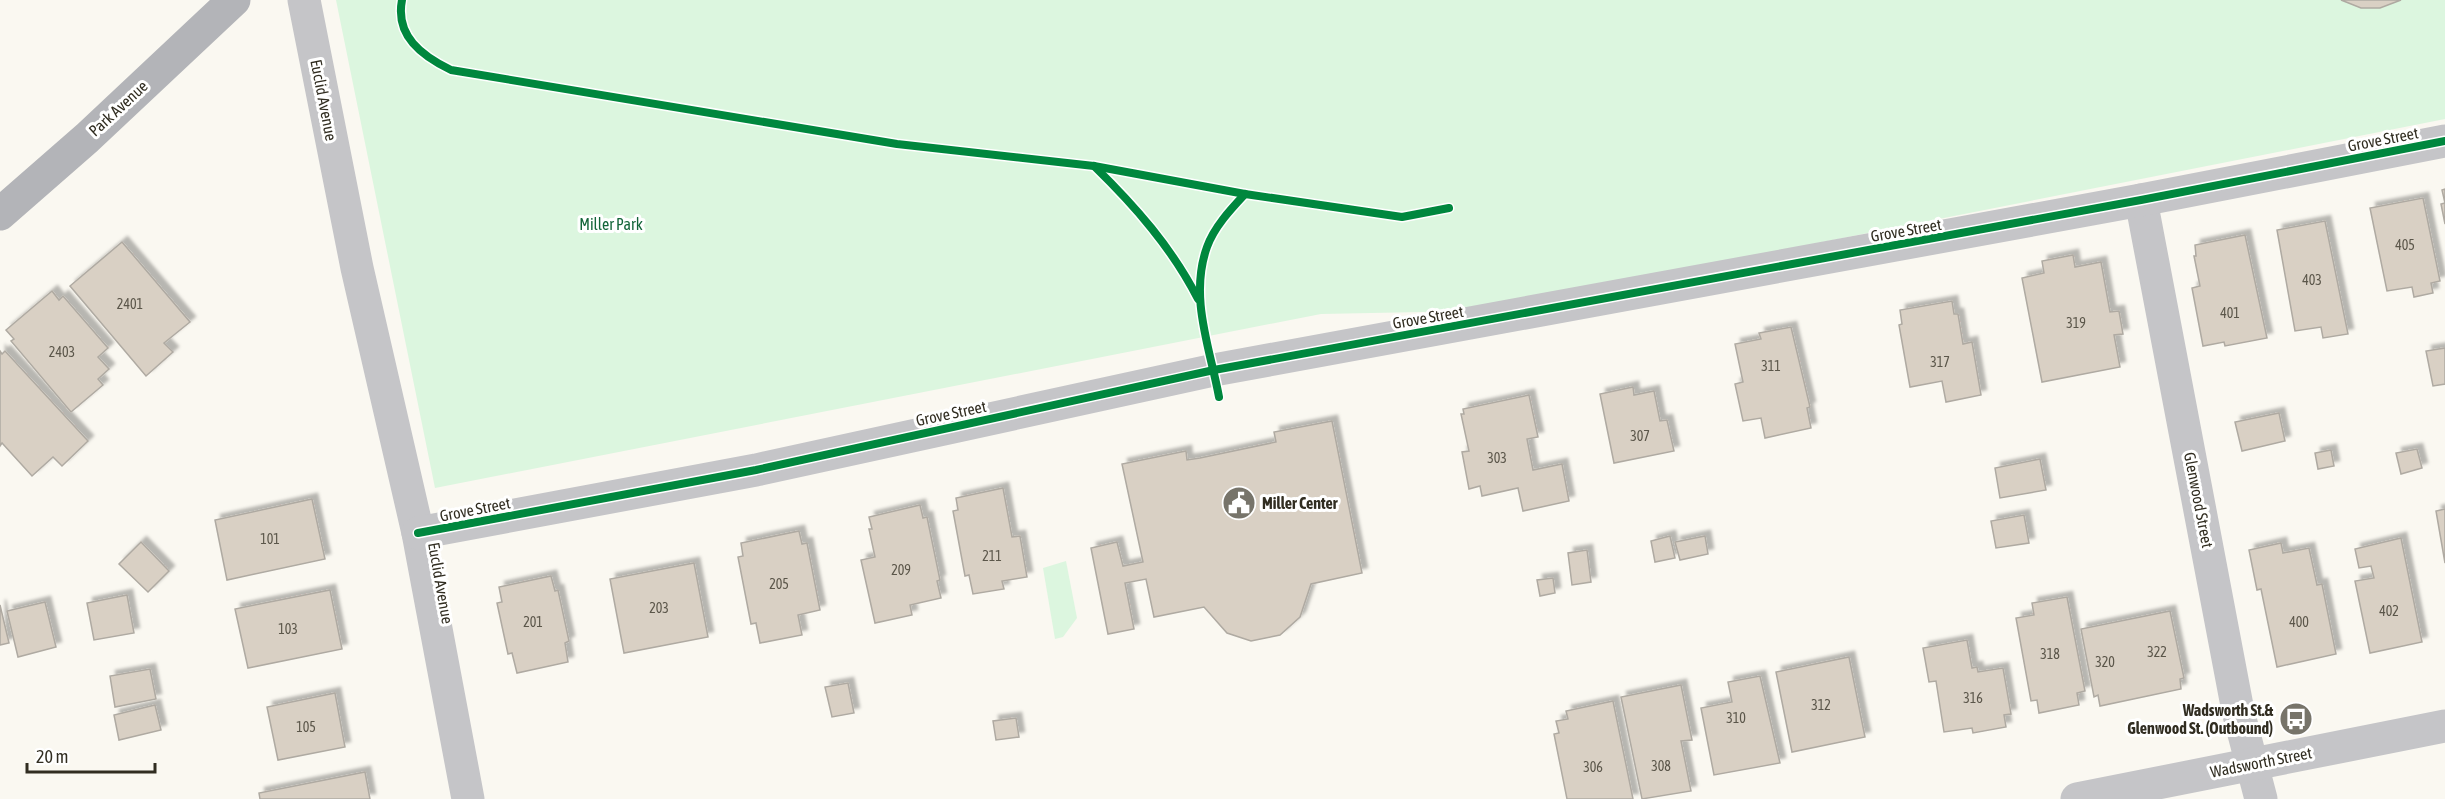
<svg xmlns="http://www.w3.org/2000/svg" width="2445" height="799" viewBox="0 0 2445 799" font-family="'Asap Condensed',sans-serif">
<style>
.green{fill:#dcf6df}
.building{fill:#d9d0c4;stroke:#afaaa2;stroke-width:1.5;filter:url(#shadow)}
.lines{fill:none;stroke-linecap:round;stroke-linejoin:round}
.minor{stroke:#c5c5c8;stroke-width:33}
.major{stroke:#b3b4b8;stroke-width:33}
.cycleway-casing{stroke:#fff;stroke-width:11}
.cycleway{stroke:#00873e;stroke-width:8}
.labels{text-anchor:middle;stroke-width:6;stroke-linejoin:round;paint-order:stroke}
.number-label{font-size:14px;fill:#5b564a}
.street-label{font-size:16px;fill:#312d21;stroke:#fff}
.park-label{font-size:16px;fill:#136539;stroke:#fff}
.poi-label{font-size:16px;font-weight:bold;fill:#312d21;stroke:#fff;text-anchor:start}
</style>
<defs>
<filter id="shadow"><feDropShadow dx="5.5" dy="-5.5" stdDeviation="1.5" flood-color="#0004"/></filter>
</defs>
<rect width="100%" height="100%" fill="#faf8f1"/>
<g class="green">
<polygon points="336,0 2445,0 2445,119 1473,311 1321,314 435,488"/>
<polygon points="1066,561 1077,618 1063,637 1055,639 1043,568"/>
</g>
<g class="building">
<polygon points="2341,0 2401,0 2380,8 2361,8"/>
<polygon points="2445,189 2445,224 2441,204 2445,203 2442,190"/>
<polygon points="2423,198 2440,281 2431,283 2433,293 2414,297 2412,287 2387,291 2370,208"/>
<polygon points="2325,221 2348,334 2323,338 2321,327 2295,331 2277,230"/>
<polygon points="2245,235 2267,338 2225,346 2224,342 2203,346 2192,288 2200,286 2194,256 2196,256 2195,245"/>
<polygon points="122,242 190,322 164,343 173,352 146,376 70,286"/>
<polygon points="2073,255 2075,267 2101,262 2110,312 2119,311 2123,334 2114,335 2120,367 2042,382 2022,278 2044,273 2042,261"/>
<polygon points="52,291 59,300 63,296 108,348 98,357 109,369 98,379 103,385 71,412 11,341 14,339 6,330"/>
<polygon points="1952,301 1954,314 1958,314 1963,344 1972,342 1981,395 1946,402 1942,381 1910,387 1899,325 1902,324 1900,310"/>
<polygon points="1791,327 1810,407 1807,408 1811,428 1765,438 1761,418 1743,421 1735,384 1743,382 1735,344 1761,339 1759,333"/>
<polygon points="2445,348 2445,384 2433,386 2426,351"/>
<polygon points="0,351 2,354 5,351 88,441 62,466 53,457 32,476 2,443 0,446"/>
<polygon points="1633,387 1634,395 1654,391 1660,421 1667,420 1674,451 1614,463 1600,394"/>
<polygon points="1529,395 1538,437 1527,439 1533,470 1562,464 1569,501 1523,511 1518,488 1482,496 1480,486 1469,489 1462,452 1469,451 1461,414 1464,414 1463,409"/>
<polygon points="2279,413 2285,441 2242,451 2235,422"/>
<polygon points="1332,421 1362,573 1311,584 1300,617 1280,635 1251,641 1227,633 1204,607 1154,617 1146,579 1125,583 1134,629 1108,634 1091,548 1117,542 1123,566 1143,562 1122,464 1186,451 1187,460 1200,458 1276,442 1274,432"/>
<polygon points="2417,449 2422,468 2401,474 2396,453"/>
<polygon points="2331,450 2334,466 2318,469 2315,453"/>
<polygon points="2040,459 2046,490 2000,498 1995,468"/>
<polygon points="1003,488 1012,537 1020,536 1027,577 1002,581 1004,589 973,594 969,575 965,576 953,511 958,510 956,498"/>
<polygon points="312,499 325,559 227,580 215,520"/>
<polygon points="920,505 923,518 927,517 940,580 937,581 941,598 910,605 912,615 875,623 861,560 875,557 869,529 872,529 869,517"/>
<polygon points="2445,509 2445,563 2436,511"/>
<polygon points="2024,515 2029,543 1996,548 1991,521"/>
<polygon points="799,531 802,544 807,543 820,610 798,615 802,635 760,643 756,623 751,624 738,557 743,556 741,543"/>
<polygon points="1670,536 1675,558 1655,562 1651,541"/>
<polygon points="1705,536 1708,554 1680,560 1675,542"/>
<polygon points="2401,538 2422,642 2370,653 2355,581 2374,578 2371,566 2359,568 2355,549"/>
<polygon points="141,542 169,571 148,592 119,564"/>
<polygon points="2281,543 2283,553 2309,548 2317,585 2322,584 2336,654 2277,667 2261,589 2257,590 2249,550"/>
<polygon points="1587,550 1591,582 1572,585 1568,553"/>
<polygon points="694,563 708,637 624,653 610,579"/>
<polygon points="551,576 555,591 558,590 569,641 565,643 568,662 517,673 512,653 508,654 497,603 502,602 499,587"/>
<polygon points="1553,578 1555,593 1540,596 1537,580"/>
<polygon points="330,590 342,649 248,668 235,609"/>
<polygon points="127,595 134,633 94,640 87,603"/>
<polygon points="2067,597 2085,691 2077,693 2079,705 2039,713 2037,700 2031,701 2016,618 2034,615 2032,603"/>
<polygon points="45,602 56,647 18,657 7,611"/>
<polygon points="0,605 9,643 0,645"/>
<polygon points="2170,611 2184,678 2180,679 2181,689 2100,706 2098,695 2094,697 2081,629"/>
<polygon points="1967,640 1972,668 1977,667 1978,672 2003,668 2011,714 2004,715 2006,727 1973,733 1972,728 1944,732 1936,681 1929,682 1923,648"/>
<polygon points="1849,657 1865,737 1792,752 1776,672"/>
<polygon points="150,669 156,699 115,707 110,676"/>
<polygon points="1760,676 1780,763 1714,775 1701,708 1732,702 1728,682"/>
<polygon points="848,683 854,713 832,717 825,687"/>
<polygon points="1681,685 1692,740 1681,741 1691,791 1642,799 1621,697"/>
<polygon points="335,693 345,747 278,760 267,707"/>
<polygon points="1613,701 1633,799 1567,799 1554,734 1559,733 1556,721 1568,719 1566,711"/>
<polygon points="155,705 161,730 119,740 114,715"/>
<polygon points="1016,718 1019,737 996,740 993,721"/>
<polygon points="365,772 370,799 260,799 259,793"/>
</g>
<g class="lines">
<g class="minor">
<polyline points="304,0 357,268 418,533 468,799"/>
<polyline points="2141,200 2238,711 2261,799"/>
<polyline points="418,533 756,470 1214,370 2141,200 2445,141"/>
<polyline points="2077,799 2445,726"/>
</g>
<polyline class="major" points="0,214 87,138 234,0"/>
<defs>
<g id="cycleway">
<path d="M402 0C395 36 422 56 451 70L897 144 1094 166 1245 194 1402 217 1449 208"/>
<path d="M1094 166C1135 206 1172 248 1198 299"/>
<path d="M1219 397C1210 348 1189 297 1207 247 1214 227 1231 209 1245 194"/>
<polyline points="418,533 756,470 1214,370 2141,200 2445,141"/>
</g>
</defs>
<use href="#cycleway" class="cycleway-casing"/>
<use href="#cycleway" class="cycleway"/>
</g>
<defs>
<symbol id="civic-disc" viewBox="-11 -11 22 22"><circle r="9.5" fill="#77746a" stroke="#fff"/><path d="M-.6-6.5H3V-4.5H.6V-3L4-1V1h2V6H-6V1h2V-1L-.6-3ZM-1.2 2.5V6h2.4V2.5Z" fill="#fff"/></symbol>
<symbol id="bus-disc" viewBox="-11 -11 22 22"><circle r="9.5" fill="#77746a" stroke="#fff"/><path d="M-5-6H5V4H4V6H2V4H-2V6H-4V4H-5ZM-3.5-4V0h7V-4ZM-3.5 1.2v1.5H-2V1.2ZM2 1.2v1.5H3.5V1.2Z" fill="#fff"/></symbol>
</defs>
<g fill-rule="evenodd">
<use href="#civic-disc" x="1220" y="484" width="38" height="38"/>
<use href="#bus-disc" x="2277" y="700" width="38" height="38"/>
</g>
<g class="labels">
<g class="number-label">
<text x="2405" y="250">405</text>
<text x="2312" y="285">403</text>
<text x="130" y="309">2401</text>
<text x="2230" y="318">401</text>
<text x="2076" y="328">319</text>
<text x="62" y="357">2403</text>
<text x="1940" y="367">317</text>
<text x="1771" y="371">311</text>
<text x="1640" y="441">307</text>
<text x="1497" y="463">303</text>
<text x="270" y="544">101</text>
<text x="992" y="561">211</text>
<text x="901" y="575">209</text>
<text x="779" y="589">205</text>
<text x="659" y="613">203</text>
<text x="2389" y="616">402</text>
<text x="533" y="627">201</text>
<text x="2299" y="627">400</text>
<text x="288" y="634">103</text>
<text x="2157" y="657">322</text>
<text x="2050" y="659">318</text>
<text x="2105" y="667">320</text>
<text x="1973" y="703">316</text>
<text x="1821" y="710">312</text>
<text x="1736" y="723">310</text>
<text x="306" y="732">105</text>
<text x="1661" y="771">308</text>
<text x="1593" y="772">306</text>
</g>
<g class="street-label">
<text transform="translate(324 100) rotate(79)" y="6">Euclid Avenue</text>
<text transform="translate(118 108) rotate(-43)" y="6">Park Avenue</text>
<text transform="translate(2383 139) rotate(-11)" y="6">Grove Street</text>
<text transform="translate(1906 230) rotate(-10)" y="6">Grove Street</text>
<text transform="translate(1428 317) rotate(-10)" y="6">Grove Street</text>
<text transform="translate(951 413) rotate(-12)" y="6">Grove Street</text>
<text transform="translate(2199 500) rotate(79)" y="6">Glenwood Street</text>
<text transform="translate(475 509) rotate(-11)" y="6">Grove Street</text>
<text transform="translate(441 583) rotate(80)" y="6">Euclid Avenue</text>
<text transform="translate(2261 762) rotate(-11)" y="6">Wadsworth Street</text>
</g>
<g class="park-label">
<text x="611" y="230">Miller Park</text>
</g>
<g class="poi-label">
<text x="1262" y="509">Miller Center</text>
<text x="2273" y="716" text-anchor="end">Wadsworth St.&amp;<tspan x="2273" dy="18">Glenwood St. (Outbound)</tspan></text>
</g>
</g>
<path d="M27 763v9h128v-9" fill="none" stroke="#312d21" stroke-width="3"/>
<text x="36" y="763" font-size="18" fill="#312d21" stroke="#ffffff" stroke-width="4.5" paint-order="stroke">20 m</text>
</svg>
